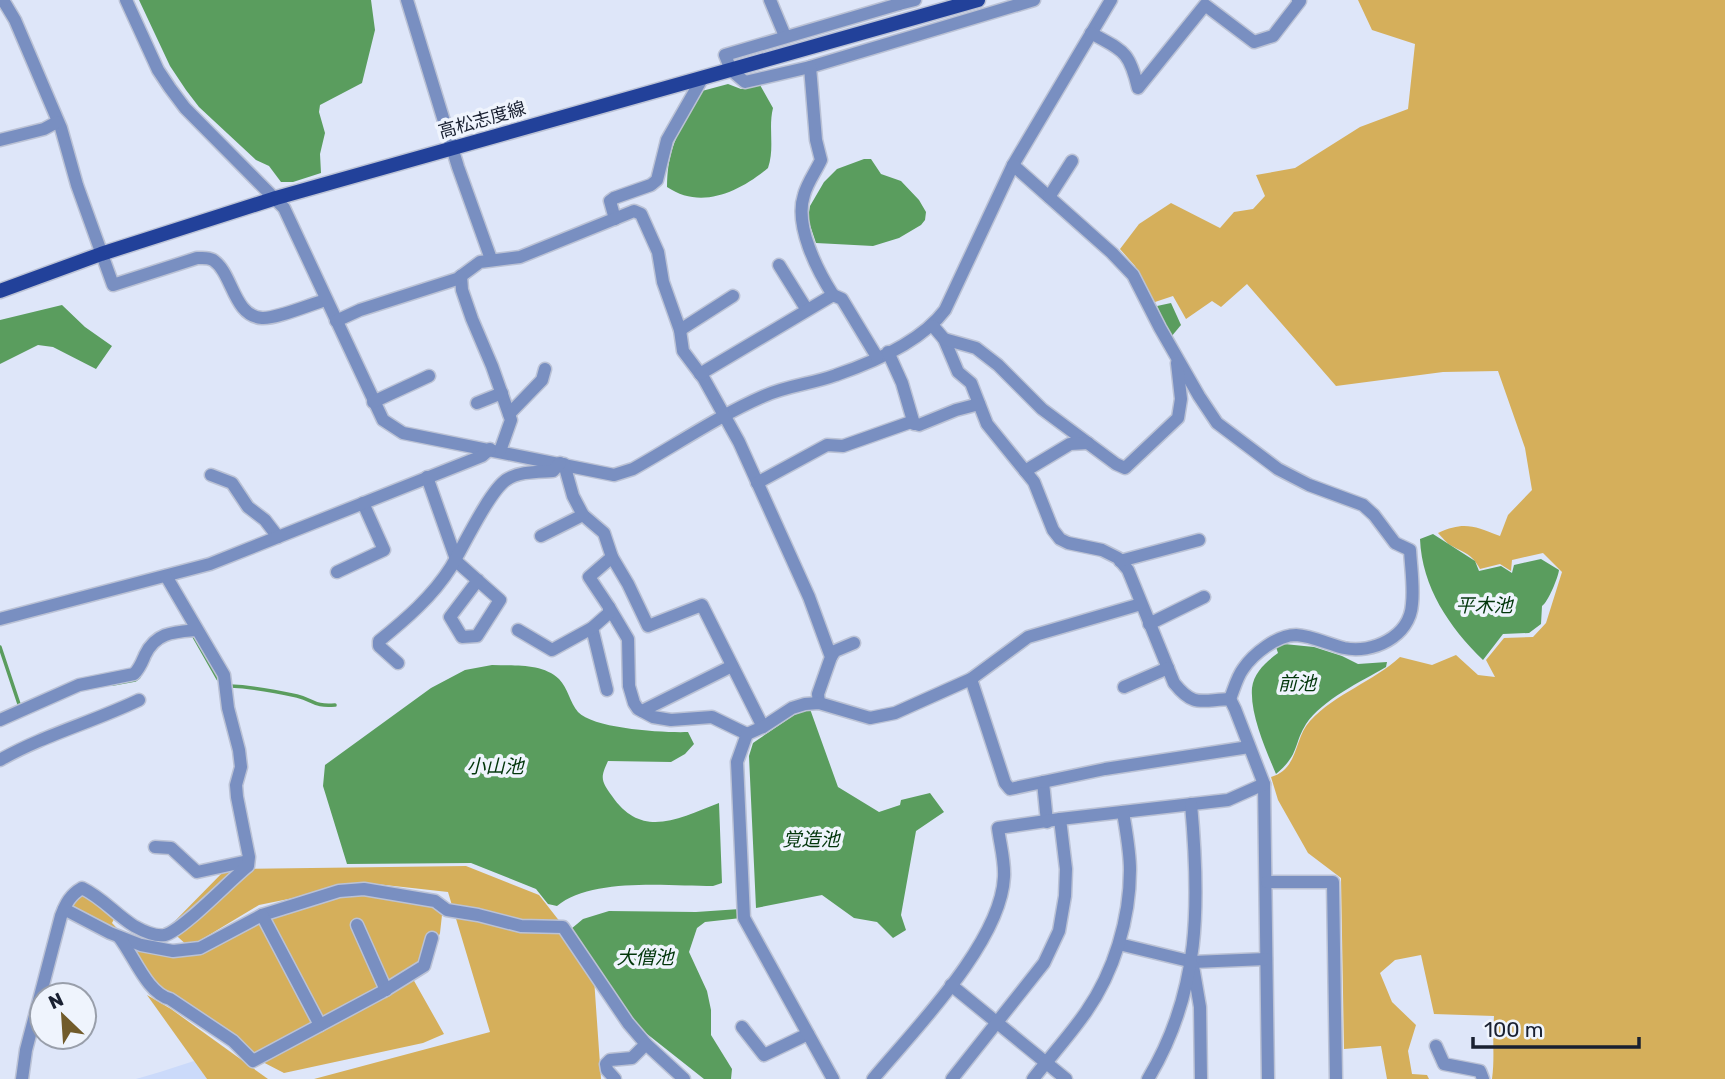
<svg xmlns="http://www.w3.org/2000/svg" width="1725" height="1079" viewBox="0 0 1725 1079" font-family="Rubik,'Noto Sans JP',sans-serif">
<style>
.built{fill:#cbdafa}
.green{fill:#d5af5b}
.water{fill:#5a9d5e}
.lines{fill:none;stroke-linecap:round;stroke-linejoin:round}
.stream{stroke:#5a9d5e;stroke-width:3.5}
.minor-casing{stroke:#bbc2d5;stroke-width:15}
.major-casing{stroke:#bbc2d5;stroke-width:17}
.minor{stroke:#798fc1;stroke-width:12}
.major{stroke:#22419a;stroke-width:14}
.labels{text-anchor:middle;stroke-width:7;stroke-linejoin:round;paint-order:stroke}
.street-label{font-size:18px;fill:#192031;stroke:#eff4fd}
.water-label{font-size:19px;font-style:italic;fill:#02360b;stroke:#eff4fd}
</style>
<rect width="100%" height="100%" fill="#dee6f9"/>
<polygon class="built" points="194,1061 207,1079 136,1079 160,1072"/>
<g class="green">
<path d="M1358 0H1725V1079H1492C1495 1058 1492 1038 1494 1016L1434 1014 1421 955 1395 960 1380 973 1392 1002 1416 1025 1408 1051 1412 1074 1427 1075 1429 1079H1387L1381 1046 1344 1049 1341 878 1308 853 1278 800 1271 777C1299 769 1294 738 1310 721 1336 693 1373 682 1400 657L1432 665 1456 655 1478 675 1495 677 1486 660 1504 638 1533 637 1546 623 1562 572 1543 553 1512 560 1511 571 1500 564 1480 569C1472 554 1465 553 1452 546 1447 544 1442 537 1438 533 1464 521 1474 526 1500 536L1508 515 1532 490 1525 448 1498 371 1443 372 1336 386 1247 284 1221 307 1212 301 1186 319 1173 296 1152 303 1135 266 1120 249 1139 224 1171 203 1220 228 1234 212 1253 209 1265 196 1256 175 1295 168 1360 127 1408 109 1415 44 1372 30Z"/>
<polygon points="466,866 539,895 593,964 601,1079 314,1079 490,1032 448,892 367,883 259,905 189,947 168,928 226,869"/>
<polygon points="84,890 115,917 112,923 137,949 175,955 266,918 363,891 443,906 440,933 429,963 413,979 444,1034 423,1043 284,1073 251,1056 154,987 135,951 68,906"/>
<polygon points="147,995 171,1009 268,1079 207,1079"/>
</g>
<g class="water">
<polygon points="139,0 371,0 375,30 362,83 320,105 319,112 325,133 320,154 321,173 293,182 281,182 269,166 256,160 199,107 186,90 170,66"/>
<path d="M728 84 741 89 760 85 773 108C768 128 775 148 768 168 739 192 701 210 667 187 667 156 675 136 691 111 695 104 697 98 702 91Z"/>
<polygon points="864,159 871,159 881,174 901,181 919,200 926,212 925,220 921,225 899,238 873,246 816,243 808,219 810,206 824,182 837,169"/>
<polygon points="1171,303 1181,325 1171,337 1157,306"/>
<polygon points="62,305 85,327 112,346 96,369 53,347 38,345 0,364 0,320"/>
<path d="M1433 534 1475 561 1479 571 1501 566 1512 573 1514 565 1541 559 1559 570C1558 578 1548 602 1542 606L1541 624 1529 633 1503 634 1483 660C1449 627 1422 587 1420 539Z"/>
<path d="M1284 644 1314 647 1342 656 1358 664 1387 662 1386 667C1362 681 1322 700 1306 724 1293 745 1300 754 1276 774 1266 750 1250 715 1252 688 1254 672 1266 662 1278 653L1276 647Z"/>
<path d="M492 665C514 666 542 663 559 679 568 688 570 703 578 712 594 729 665 733 688 732L694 744 685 754 671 762 608 761C600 778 601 781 612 796 642 840 679 818 719 803L722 883 713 886C670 886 591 877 557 906L548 904 536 889 471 863 347 864 323 786 325 765 431 688 465 670Z"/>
<polygon points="810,709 838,787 879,812 900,805 901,800 930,793 944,812 916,831 901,915 906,930 893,938 877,922 854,918 822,895 756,908 749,756 753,743 794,715"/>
<polygon points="740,909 741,918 705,922 697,928 689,952 707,991 711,1010 711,1035 732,1069 731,1079 704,1079 637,1026 571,929 583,919 609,911 696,912"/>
</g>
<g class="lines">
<g class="stream">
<polyline points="193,635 218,679"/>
<polyline points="0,647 20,707"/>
<polyline points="113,684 135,680 139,677"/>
<path d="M230 686C253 687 275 691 297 696 314 700 314 707 335 705"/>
</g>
<defs>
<g id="minor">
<path d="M3 0 15 20 61 128 77 185 113 285 197 258C202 258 208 257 213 260 233 273 233 316 262 318 276 319 311 304 326 300"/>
<path d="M126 0 158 70 170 88 185 108 284 208 383 420 403 433 614 475 633 469C676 445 718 416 764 396 789 385 812 384 836 375 874 362 921 342 945 310L1013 165 1111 0"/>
<polyline points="407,0 458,167 491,259"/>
<polyline points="770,0 785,36"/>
<polyline points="897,0 899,4 915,0"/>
<polyline points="899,4 725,55 731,70 745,82 810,67 1034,0"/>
<path d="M1091 33C1123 51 1129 50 1138 88L1205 5 1254 42 1273 36 1300 1 1298 0"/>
<path d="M810 67 816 140 821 160C816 171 807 183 804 195 794 225 817 270 833 295"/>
<polyline points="0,140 44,129 57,122"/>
<path d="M1013 165 1112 253 1133 275 1160 328 1199 396 1217 423 1278 469 1309 485 1363 505 1374 515 1395 543 1410 550C1411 568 1414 587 1412 604 1410 637 1372 654 1344 648 1328 644 1312 636 1296 635 1277 635 1253 654 1243 669 1237 677 1234 689 1230 699"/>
<polyline points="1049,197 1072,161"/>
<polyline points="615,219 610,201 614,198 651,185 657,180 667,140 703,77"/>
<polyline points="779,265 807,310"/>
<polyline points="461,276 462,290 472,319 492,366 511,420 500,451"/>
<polyline points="336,321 360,310 457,279 480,262 520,257 634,211 641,214 658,252 663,282 680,330 683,351 704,379 739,442 809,597 831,657 818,694 819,703"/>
<path d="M933 326 944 339 958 372 971 383 987 424 1034 482 1053 530 1060 539 1068 543 1102 550 1118 558 1128 570 1174 683C1194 708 1201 700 1230 699L1235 709 1264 784 1268 1079"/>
<polyline points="680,330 733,296"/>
<polyline points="944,339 976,348 998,365 1042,409 1116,464 1125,468 1178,418 1181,399 1177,363"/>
<polyline points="888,352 902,383 914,424"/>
<polyline points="700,374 833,295 842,299 877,357"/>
<polyline points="373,402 429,376"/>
<polyline points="477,403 502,393"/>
<polyline points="509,414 542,380 545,369"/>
<polyline points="564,464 573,496 583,515 604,533 612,557 628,584 648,626 702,605 763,727"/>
<polyline points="1025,471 1070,444 1088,443"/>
<polyline points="211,475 232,483 248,507 265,520 278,537"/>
<polyline points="427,477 457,562 500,600 477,636 462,637 450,617 478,580"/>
<polyline points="757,483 827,445 843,446 911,422 919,425 956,410 979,404"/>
<polyline points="541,536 583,515"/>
<polyline points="1120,561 1199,540"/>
<polyline points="337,572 384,550 363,503"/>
<polyline points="609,607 628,639 629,686 634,703 638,709 653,717 671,720 712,717 747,734"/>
<polyline points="0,619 210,564 482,456 490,449"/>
<polyline points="1149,624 1204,597"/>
<polyline points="592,628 607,690"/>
<polyline points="518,630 552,650 592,628 609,613 609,607 589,577 612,557"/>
<polyline points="831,657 835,651 854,643"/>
<path d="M398 663 379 646V641C405 620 433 596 451 567 463 547 489 492 506 480 519 471 538 472 553 471L560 463"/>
<polyline points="971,679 1005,783 1010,789 1043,782 1047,822"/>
<polyline points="1124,687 1168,668"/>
<polyline points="642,711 732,666"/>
<path d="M0 720 79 685 134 674C140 668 142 662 145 655 156 632 174 632 197 630"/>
<path d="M0 760C44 735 93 722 139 700"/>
<polyline points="1043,782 1105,769 1249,747"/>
<polyline points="155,847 171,848 197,872 248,861"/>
<polyline points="1267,882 1333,882 1336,1079"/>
<polyline points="64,909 110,933 141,945 173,951 200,948 262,915 339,891 364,889 435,901 447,910 478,915 521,926 563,927 628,1023 646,1044 684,1079"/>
<polyline points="262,915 320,1025"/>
<polyline points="357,925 386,990"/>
<path d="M119 937C134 956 147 993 170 999L233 1041 253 1061 382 992 424 966 432 938"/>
<polyline points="1119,944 1193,962 1266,959"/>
<polyline points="1193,966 1200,1007 1201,1079"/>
<polyline points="951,985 1066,1079"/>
<polyline points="742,1027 764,1055 808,1034"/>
<polyline points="1436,1046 1444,1064 1480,1071 1483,1079"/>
<path d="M22 1079 26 1050 61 916C66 903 70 895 82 888 103 898 115 914 134 926 143 931 155 937 165 935 183 930 230 880 248 866L249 857 237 797 236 785 241 767 239 750 228 708 224 675 166 576"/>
<polyline points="615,1079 607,1070 606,1064 610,1060 632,1058 646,1044"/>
<polyline points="833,1079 744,918 737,762 747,734 763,727 792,708 805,704 819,703 870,718 895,713 971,679 1028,637 1141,604"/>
<path d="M873 1079C915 1029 1001 942 1004 877 1005 861 1000 844 998 828L1060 819 1228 800 1264 784"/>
<polyline points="952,1079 1044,963 1059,931 1065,896 1066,869 1060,819"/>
<path d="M1033 1079C1050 1057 1070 1035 1086 1012 1114 972 1130 919 1130 870 1130 851 1126 831 1123 812"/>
<path d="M1148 1079C1201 991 1200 903 1191 804"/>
</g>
<polyline id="major" points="0,291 101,254 276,198 978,0"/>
</defs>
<use href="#minor" class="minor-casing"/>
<use href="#major" class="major-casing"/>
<use href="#minor" class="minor"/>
<use href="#major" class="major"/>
</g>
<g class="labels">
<g class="street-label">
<text transform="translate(482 120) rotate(-16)" y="6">高松志度線</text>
</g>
<g class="water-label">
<text x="1484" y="612">平木池</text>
<text x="1297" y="690">前池</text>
<text x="495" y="773">小山池</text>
<text x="811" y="846">覚造池</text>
<text x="645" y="964">大僧池</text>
</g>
</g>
<g transform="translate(63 1016) rotate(335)"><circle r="33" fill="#eff4fd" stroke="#999fab" stroke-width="2"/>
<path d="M0-5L12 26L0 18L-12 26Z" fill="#715b2b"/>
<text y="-10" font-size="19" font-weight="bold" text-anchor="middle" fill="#192031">N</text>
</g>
<path d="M1473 1037v10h166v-10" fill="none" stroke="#192031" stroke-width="3.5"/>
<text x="1484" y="1037" font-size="21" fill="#192031" stroke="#eff4fd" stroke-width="5" paint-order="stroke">100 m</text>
</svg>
